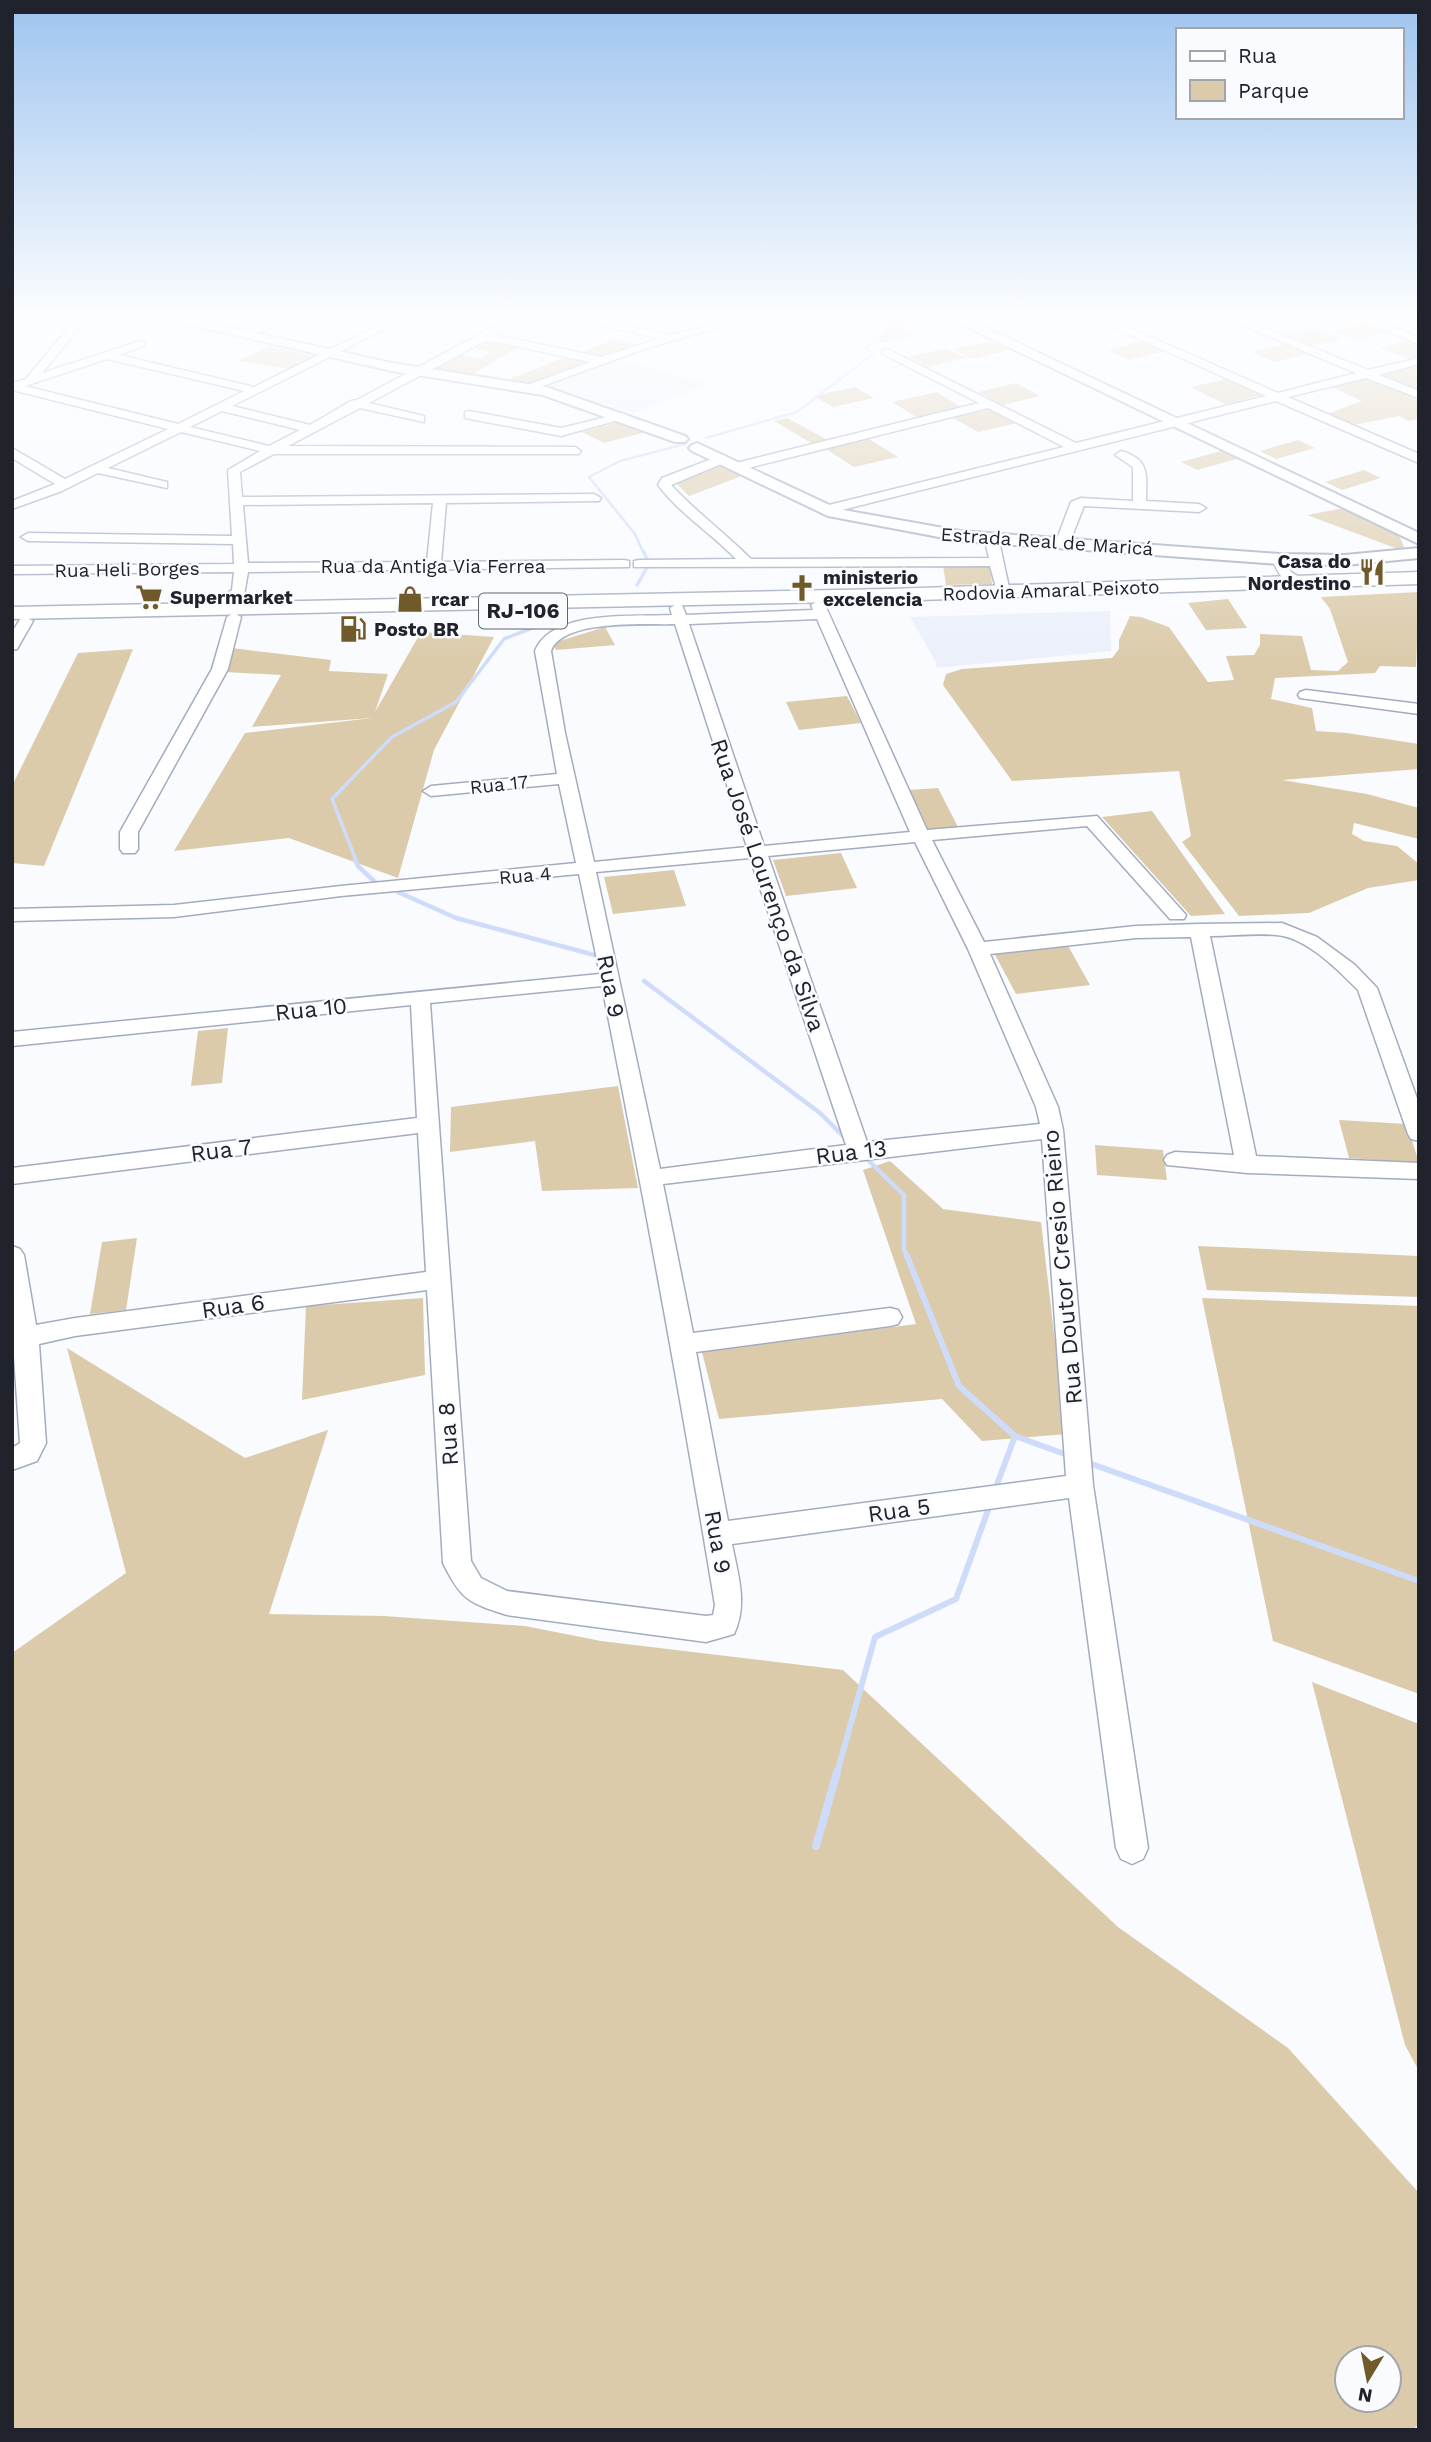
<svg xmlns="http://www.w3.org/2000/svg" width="1431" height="2442" viewBox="0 0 1431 2442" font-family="'Work Sans',sans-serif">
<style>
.built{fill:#ebf0fb}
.green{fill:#dbcbab;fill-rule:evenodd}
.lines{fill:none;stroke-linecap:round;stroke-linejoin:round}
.stream-far4{stroke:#cfdcf9;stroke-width:2.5}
.stream-far3{stroke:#cfdcf9;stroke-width:3.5}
.stream-far2{stroke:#cfdcf9;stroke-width:4.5}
.stream-far1{stroke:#cfdcf9;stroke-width:6}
.stream{stroke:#cfdcf9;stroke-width:8}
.minor-casing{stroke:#a3acbf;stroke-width:3}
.major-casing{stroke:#a3acbf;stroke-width:4}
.highway-casing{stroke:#a3acbf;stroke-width:3}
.minor{fill:#fff;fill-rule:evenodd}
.major{fill:#fff;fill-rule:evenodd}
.highway{fill:#fff;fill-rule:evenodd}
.labels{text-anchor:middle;stroke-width:5;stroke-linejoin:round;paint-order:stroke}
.far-street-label{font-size:19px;fill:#20232b;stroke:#f9fbff}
.far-poi-label{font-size:19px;font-weight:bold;fill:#20232b;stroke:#f9fbff;text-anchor:start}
.shield{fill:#f9fbff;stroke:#61646b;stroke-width:2}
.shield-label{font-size:21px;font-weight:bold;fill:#20232b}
.street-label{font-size:23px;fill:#20232b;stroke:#f9fbff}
</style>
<rect width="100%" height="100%" fill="#f9fbff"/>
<g class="built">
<polygon points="619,359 707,384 633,414 547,386"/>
<polygon points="1110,611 1111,651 936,668 936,662 910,617"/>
</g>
<g class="green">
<polygon points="864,317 899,317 915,336 879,343 887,326"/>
<polygon points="1365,323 1388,332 1355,340 1332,331"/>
<polygon points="1314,327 1342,339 1310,346 1283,335"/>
<polygon points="613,339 641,345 604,357 579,354"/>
<polygon points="487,340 520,346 471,375 434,369 460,355 481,359 490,353 474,348"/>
<polygon points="1411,340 1419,343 1419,357 1409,359 1380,348"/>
<polygon points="990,341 1009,350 972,359 953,349"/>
<polygon points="1143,341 1164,351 1129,360 1108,350"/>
<polygon points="1286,344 1309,353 1275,362 1252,352"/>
<polygon points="269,346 316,357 291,369 238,361"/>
<polygon points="946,348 966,358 927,367 909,357"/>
<polygon points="568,356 593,361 533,383 510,379"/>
<polygon points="1419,366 1419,390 1382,375"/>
<polygon points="1366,377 1419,398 1419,419 1408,421 1399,416 1354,425 1327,414 1362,401 1332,387"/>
<polygon points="1227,379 1266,394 1225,404 1190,387"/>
<polygon points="1016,383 1040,396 1003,405 979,392"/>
<polygon points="855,387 874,398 833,407 814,396"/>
<polygon points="937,392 962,408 920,419 892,402"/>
<polygon points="991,409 1017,423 978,432 953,418"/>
<polygon points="787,418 828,440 811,443 774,421"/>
<polygon points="622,421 649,431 604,443 582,432"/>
<polygon points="869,439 898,457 854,467 826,449"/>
<polygon points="1298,440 1315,448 1276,459 1260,451"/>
<polygon points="1221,451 1237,459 1197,470 1181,462"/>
<polygon points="721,466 742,476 689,496 676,483"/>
<polygon points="1364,470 1381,478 1342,490 1325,482"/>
<polygon points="1344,508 1399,535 1406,552 1307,515"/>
<polygon points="943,565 990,565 992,584 946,585"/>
<polygon points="1419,592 1416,667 1380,666 1375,673 1275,678 1271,699 1312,708 1316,731 1347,733 1419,744 1419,769 1282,780 1367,794 1419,808 1419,839 1354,823 1352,834 1364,841 1397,846 1419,864 1419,880 1368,888 1309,913 1239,916 1182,842 1191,836 1179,771 1012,781 943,685 946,674 962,669 1112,658 1119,649 1119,640 1130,616 1141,617 1169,627 1208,682 1234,680 1226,656 1254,655 1260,645 1260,634 1302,636 1311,670 1338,671 1348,662 1330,609 1321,597"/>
<polygon points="1228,599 1247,628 1206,630 1188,603"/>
<polygon points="605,627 615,645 556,650 553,643"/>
<polygon points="421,632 494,637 434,750 398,878 289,838 174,851 245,733 372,718 252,727 281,675 225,672 232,648 331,660 329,671 388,674 375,712"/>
<polygon points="133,649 44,866 12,863 12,786 78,653"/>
<polygon points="847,696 861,723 799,730 786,702"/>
<polygon points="938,788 958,827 927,830 908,790"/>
<polygon points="1152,811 1225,914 1191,916 1102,817"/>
<polygon points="841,853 857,888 786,896 773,860"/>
<polygon points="674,870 686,906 613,914 604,877"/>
<polygon points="1067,944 1090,985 1016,994 994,953"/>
<polygon points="228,1028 222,1083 191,1086 198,1031"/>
<polygon points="618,1086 638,1188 542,1191 535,1141 450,1152 451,1107"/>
<polygon points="1339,1120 1407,1124 1419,1163 1349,1158"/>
<polygon points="1095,1145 1163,1150 1167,1180 1097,1175"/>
<polygon points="890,1161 943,1209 1041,1222 1066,1434 982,1441 942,1399 719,1419 702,1352 916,1324 863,1170"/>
<polygon points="137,1238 126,1310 90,1314 102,1242"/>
<polygon points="1198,1246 1419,1256 1419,1297 1207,1290"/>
<polygon points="423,1298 425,1375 302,1400 306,1306"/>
<polygon points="1202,1298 1419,1306 1419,1694 1273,1641"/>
<path d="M67 1348 245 1458 328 1430 269 1614 384 1616 525 1626 601 1641 843 1670 1118 1927 1288 2048 1419 2193V2423L1413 2430H12V1653L126 1573ZM1347 2358H1389V2400H1347Z"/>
<polygon points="1312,1682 1419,1724 1419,2071 1405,2045"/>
</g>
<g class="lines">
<g class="stream-far4">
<polyline points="706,438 797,412 873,354 866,347 878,339 902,338 908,331 881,317"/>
<polyline points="644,554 635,534 589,477 620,461 685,444"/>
</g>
<g class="stream-far3">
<polyline points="637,585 649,564 644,552"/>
<polyline points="356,860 332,799 392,737 456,702 504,639 540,625"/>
</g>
<g class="stream-far2">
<polyline points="355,859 358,866 376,883"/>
<polyline points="398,892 456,918 602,957"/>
<polyline points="644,981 820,1113 847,1140"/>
<polyline points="864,1156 904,1195 904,1249 907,1258"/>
</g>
<g class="stream-far1">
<polyline points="907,1256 959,1386 1015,1436 995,1490"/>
<polyline points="1015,1436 1070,1456"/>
<polyline points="1086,1462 1419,1581"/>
<polyline points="837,1773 875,1637 956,1599 991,1502"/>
</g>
<polyline class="stream" points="816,1846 837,1772"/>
<defs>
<g id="minor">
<polygon points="27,317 42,317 12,331 12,324"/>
<path d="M77 317H88L42 373 140 341 144 342V346L119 355 254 387 395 317H409L232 406 310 425 351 401 357 400 512 317H526L495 335 601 357 659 339 564 317H587L671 335 723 322 728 325 644 349 529 391 523 388 525 386 590 362 487 340 369 403 424 416V422L360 408 288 446 575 447 581 451 579 454H274L240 472 242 497 594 494 601 498 599 501 446 503 441 562 624 560 629 561V567L248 572 244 595C232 605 215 615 199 612L197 609C206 601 221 599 232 590L234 572 12 574V566L234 564 233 544 28 541 21 537 28 533 232 536 228 470 260 451 181 432 108 468 167 482V488L98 473 62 491 12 509V501L55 484 12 458V448L65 479 168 429 12 390V383L26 379ZM107 359 244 391 178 424 25 386ZM222 411 300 430 269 446 190 427ZM433 503 427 562 248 563 243 505Z"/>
<polygon points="277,317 292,317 250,337 241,335"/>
<polygon points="805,317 849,317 831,324"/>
<polygon points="1090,317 1105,317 1278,393 1356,373 1223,317 1238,317 1368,370 1419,358 1419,364 1379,375 1419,391 1419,398 1366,378 1288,397 1419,454 1419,463 1276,401 826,514 819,510 821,507 1064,447 988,408 736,471 730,467 732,464 979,403 883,354 883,350 887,349 1076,443 1266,396"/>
<polygon points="1350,317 1366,317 1419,337 1419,344"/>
<polygon points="469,411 561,428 623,413 629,417 561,436 465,418 465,412"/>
<path d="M1121 451C1151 460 1146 475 1146 501L1199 504 1206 508 1199 512 1084 506 1069 544 1067 547H1057L1055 544 1071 502 1081 498 1133 501V467L1115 455Z"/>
<path d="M722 455 726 456V462L671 485C696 512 725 533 751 559L989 558 985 541 992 537 999 541 1010 592 1008 595H998L990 566 634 567V561L639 560 736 559C711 533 680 514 658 485L662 478Z"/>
<path d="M1279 555 1284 556 1291 572 1303 579V585C1285 588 1278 573 1272 559Z"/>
<path d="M818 601 825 605 927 830 1097 816 1186 915 1184 919H1170L1087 826 932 840 984 942 1136 926 1199 924 1282 923 1317 937 1355 965 1377 988 1419 1104V1141L1411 1139 1408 1134 1358 990C1338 970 1306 937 1276 935 1255 933 1232 936 1210 936L1256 1156 1419 1163V1179L1247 1173 1167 1165 1164 1160 1167 1155 1175 1152 1234 1155 1191 937 1136 938 990 954 1058 1107 1063 1130 1093 1485 1148 1848 1143 1859 1132 1864 1121 1859 1116 1848 1069 1498 732 1544C738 1575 748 1604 734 1634L706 1642 507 1615C469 1603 461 1600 443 1563L427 1290 75 1336 39 1344 46 1443 37 1461 12 1470V1448L20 1443 12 1327V1246L20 1249 24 1255 36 1325 75 1318 426 1272 418 1133 12 1184V1168L417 1118 411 1005 12 1046V1032L600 974 579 874 341 896 174 917 12 921V909L174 905 341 886 576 863 559 784 431 796 423 791 431 786 557 774 535 651C552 609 634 617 672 615L670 608 677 604 682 605 686 615 813 610 811 605ZM817 619 910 832 764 846 689 624ZM675 624 747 847 594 862 565 733 551 651C563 619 645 625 675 624ZM915 842 968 949 1036 1107 1040 1124 867 1142 768 856ZM750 858 846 1145 660 1169 596 872ZM602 986C643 1192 681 1398 715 1605L713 1615 706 1616 507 1591 481 1578 471 1561 430 1003ZM1042 1139 1066 1476 728 1521 696 1352 890 1326 898 1324 902 1317 898 1310 890 1308 693 1333 663 1184Z"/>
<polygon points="234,613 241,617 228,669 138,832 138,849 135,853 123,853 120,849 120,832 212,669 227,617"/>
<polygon points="26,617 33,621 17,649 12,650 12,632 21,618"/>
<polygon points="1306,690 1419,704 1419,714 1300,698 1298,695 1300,692"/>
</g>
<g id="major">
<polygon points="156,317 182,317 392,363 546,387 685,436 688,439 685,442 675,442 543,395 392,371"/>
<polygon points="946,317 963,317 1419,533 1419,544"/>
<polygon points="697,443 838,509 960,531 1279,554 1345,555 1419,548 1419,558 1345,565 1279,564 960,541 828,516 692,451 689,448 692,445"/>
</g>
<polygon id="highway" points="1419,572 1419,584 889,601 12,619 12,607 889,589"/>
</defs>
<use href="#minor" class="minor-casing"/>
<use href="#major" class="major-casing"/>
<use href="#highway" class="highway-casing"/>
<use href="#minor" class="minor"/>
<use href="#major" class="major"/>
<use href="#highway" class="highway"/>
</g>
<linearGradient id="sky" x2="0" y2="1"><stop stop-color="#9ec4ef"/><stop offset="0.48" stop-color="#fcfdff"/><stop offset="1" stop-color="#fcfdff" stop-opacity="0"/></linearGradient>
<rect width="1431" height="659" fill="url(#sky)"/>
<defs>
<symbol id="restaurant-bare" viewBox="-9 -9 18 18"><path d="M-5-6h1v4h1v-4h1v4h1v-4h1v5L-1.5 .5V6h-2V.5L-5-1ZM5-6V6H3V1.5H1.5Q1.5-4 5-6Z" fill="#705a2a" stroke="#f9fbff" stroke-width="2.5" paint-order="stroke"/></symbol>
<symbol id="church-bare" viewBox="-9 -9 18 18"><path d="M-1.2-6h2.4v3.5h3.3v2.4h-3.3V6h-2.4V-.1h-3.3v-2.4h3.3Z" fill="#705a2a" stroke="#f9fbff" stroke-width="2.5" paint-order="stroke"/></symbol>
<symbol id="supermarket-bare" viewBox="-9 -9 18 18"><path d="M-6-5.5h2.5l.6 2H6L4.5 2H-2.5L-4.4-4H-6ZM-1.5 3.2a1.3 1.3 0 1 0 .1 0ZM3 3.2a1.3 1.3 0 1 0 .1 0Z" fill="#705a2a" stroke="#f9fbff" stroke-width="2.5" paint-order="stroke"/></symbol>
<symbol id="shop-bare" viewBox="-9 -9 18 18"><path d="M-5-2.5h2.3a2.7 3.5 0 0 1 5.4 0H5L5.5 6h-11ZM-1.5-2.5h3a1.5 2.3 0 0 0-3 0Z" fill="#705a2a" stroke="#f9fbff" stroke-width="2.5" paint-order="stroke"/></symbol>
<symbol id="fuel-bare" viewBox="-9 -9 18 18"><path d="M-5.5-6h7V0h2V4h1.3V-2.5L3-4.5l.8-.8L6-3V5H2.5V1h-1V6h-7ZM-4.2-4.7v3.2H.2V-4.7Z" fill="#705a2a" stroke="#f9fbff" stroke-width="2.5" paint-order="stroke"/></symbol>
</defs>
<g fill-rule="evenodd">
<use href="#restaurant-bare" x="1353" y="553" width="38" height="38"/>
<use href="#church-bare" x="783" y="569" width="38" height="38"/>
<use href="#supermarket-bare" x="130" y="578" width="38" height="38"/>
<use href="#shop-bare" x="391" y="580" width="38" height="38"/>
<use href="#fuel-bare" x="334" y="610" width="38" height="38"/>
</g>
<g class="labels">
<g class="far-street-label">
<text transform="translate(1047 541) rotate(4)" y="7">Estrada Real de Maricá</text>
<text x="433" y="573">Rua da Antiga Via Ferrea</text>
<text transform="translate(127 569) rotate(-1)" y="7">Rua Heli Borges</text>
<text transform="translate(1051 590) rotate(-2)" y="7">Rodovia Amaral Peixoto</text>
<text transform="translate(499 784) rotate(-6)" y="7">Rua 17</text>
<text transform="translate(525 875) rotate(-5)" y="7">Rua 4</text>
</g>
<g class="far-poi-label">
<text x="1351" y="568" text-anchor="end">Casa do<tspan x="1351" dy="22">Nordestino</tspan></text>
<text x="823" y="584">ministerio<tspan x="823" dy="22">excelencia</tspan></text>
<text x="170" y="604">Supermarket</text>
<text x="431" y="606">rcar</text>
<text x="374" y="636">Posto BR</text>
</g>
<rect class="shield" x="479" y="593.5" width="88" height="35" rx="5"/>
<g class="shield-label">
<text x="523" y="618">RJ-106</text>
</g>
<g class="street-label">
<text transform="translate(768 885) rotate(71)" y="8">Rua José Lourenço da Silva</text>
<text transform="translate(611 986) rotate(79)" y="8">Rua 9</text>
<text transform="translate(311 1009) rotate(-6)" y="8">Rua 10</text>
<text transform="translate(221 1150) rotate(-7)" y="8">Rua 7</text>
<text transform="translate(851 1152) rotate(-7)" y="8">Rua 13</text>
<text transform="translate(1062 1267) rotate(-95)" y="8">Rua Doutor Cresio Rieiro</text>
<text transform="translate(233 1306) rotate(-8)" y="8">Rua 6</text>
<text transform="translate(448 1434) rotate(-94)" y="8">Rua 8</text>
<text transform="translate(899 1510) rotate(-8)" y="8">Rua 5</text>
<text transform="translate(718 1542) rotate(80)" y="8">Rua 9</text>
</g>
</g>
<rect width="1431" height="2442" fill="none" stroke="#20232b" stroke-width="28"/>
<rect x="1176" y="28" width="228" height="91" fill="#f9fbff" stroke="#a2a5aa" stroke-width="2"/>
<rect x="1190" y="51" width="35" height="10" fill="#ffffff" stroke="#a2a5aa" stroke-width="2"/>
<text x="1238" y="63" font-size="21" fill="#20232b">Rua</text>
<rect x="1190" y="80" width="35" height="21" fill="#dbcbab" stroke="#a2a5aa" stroke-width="2"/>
<text x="1238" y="98" font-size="21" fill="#20232b">Parque</text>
<g transform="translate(1368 2379) rotate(190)"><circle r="33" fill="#f9fbff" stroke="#a2a5aa" stroke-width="2"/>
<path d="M0-5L12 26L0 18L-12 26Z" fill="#705a2a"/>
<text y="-10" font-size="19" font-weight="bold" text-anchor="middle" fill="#20232b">N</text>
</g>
</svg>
